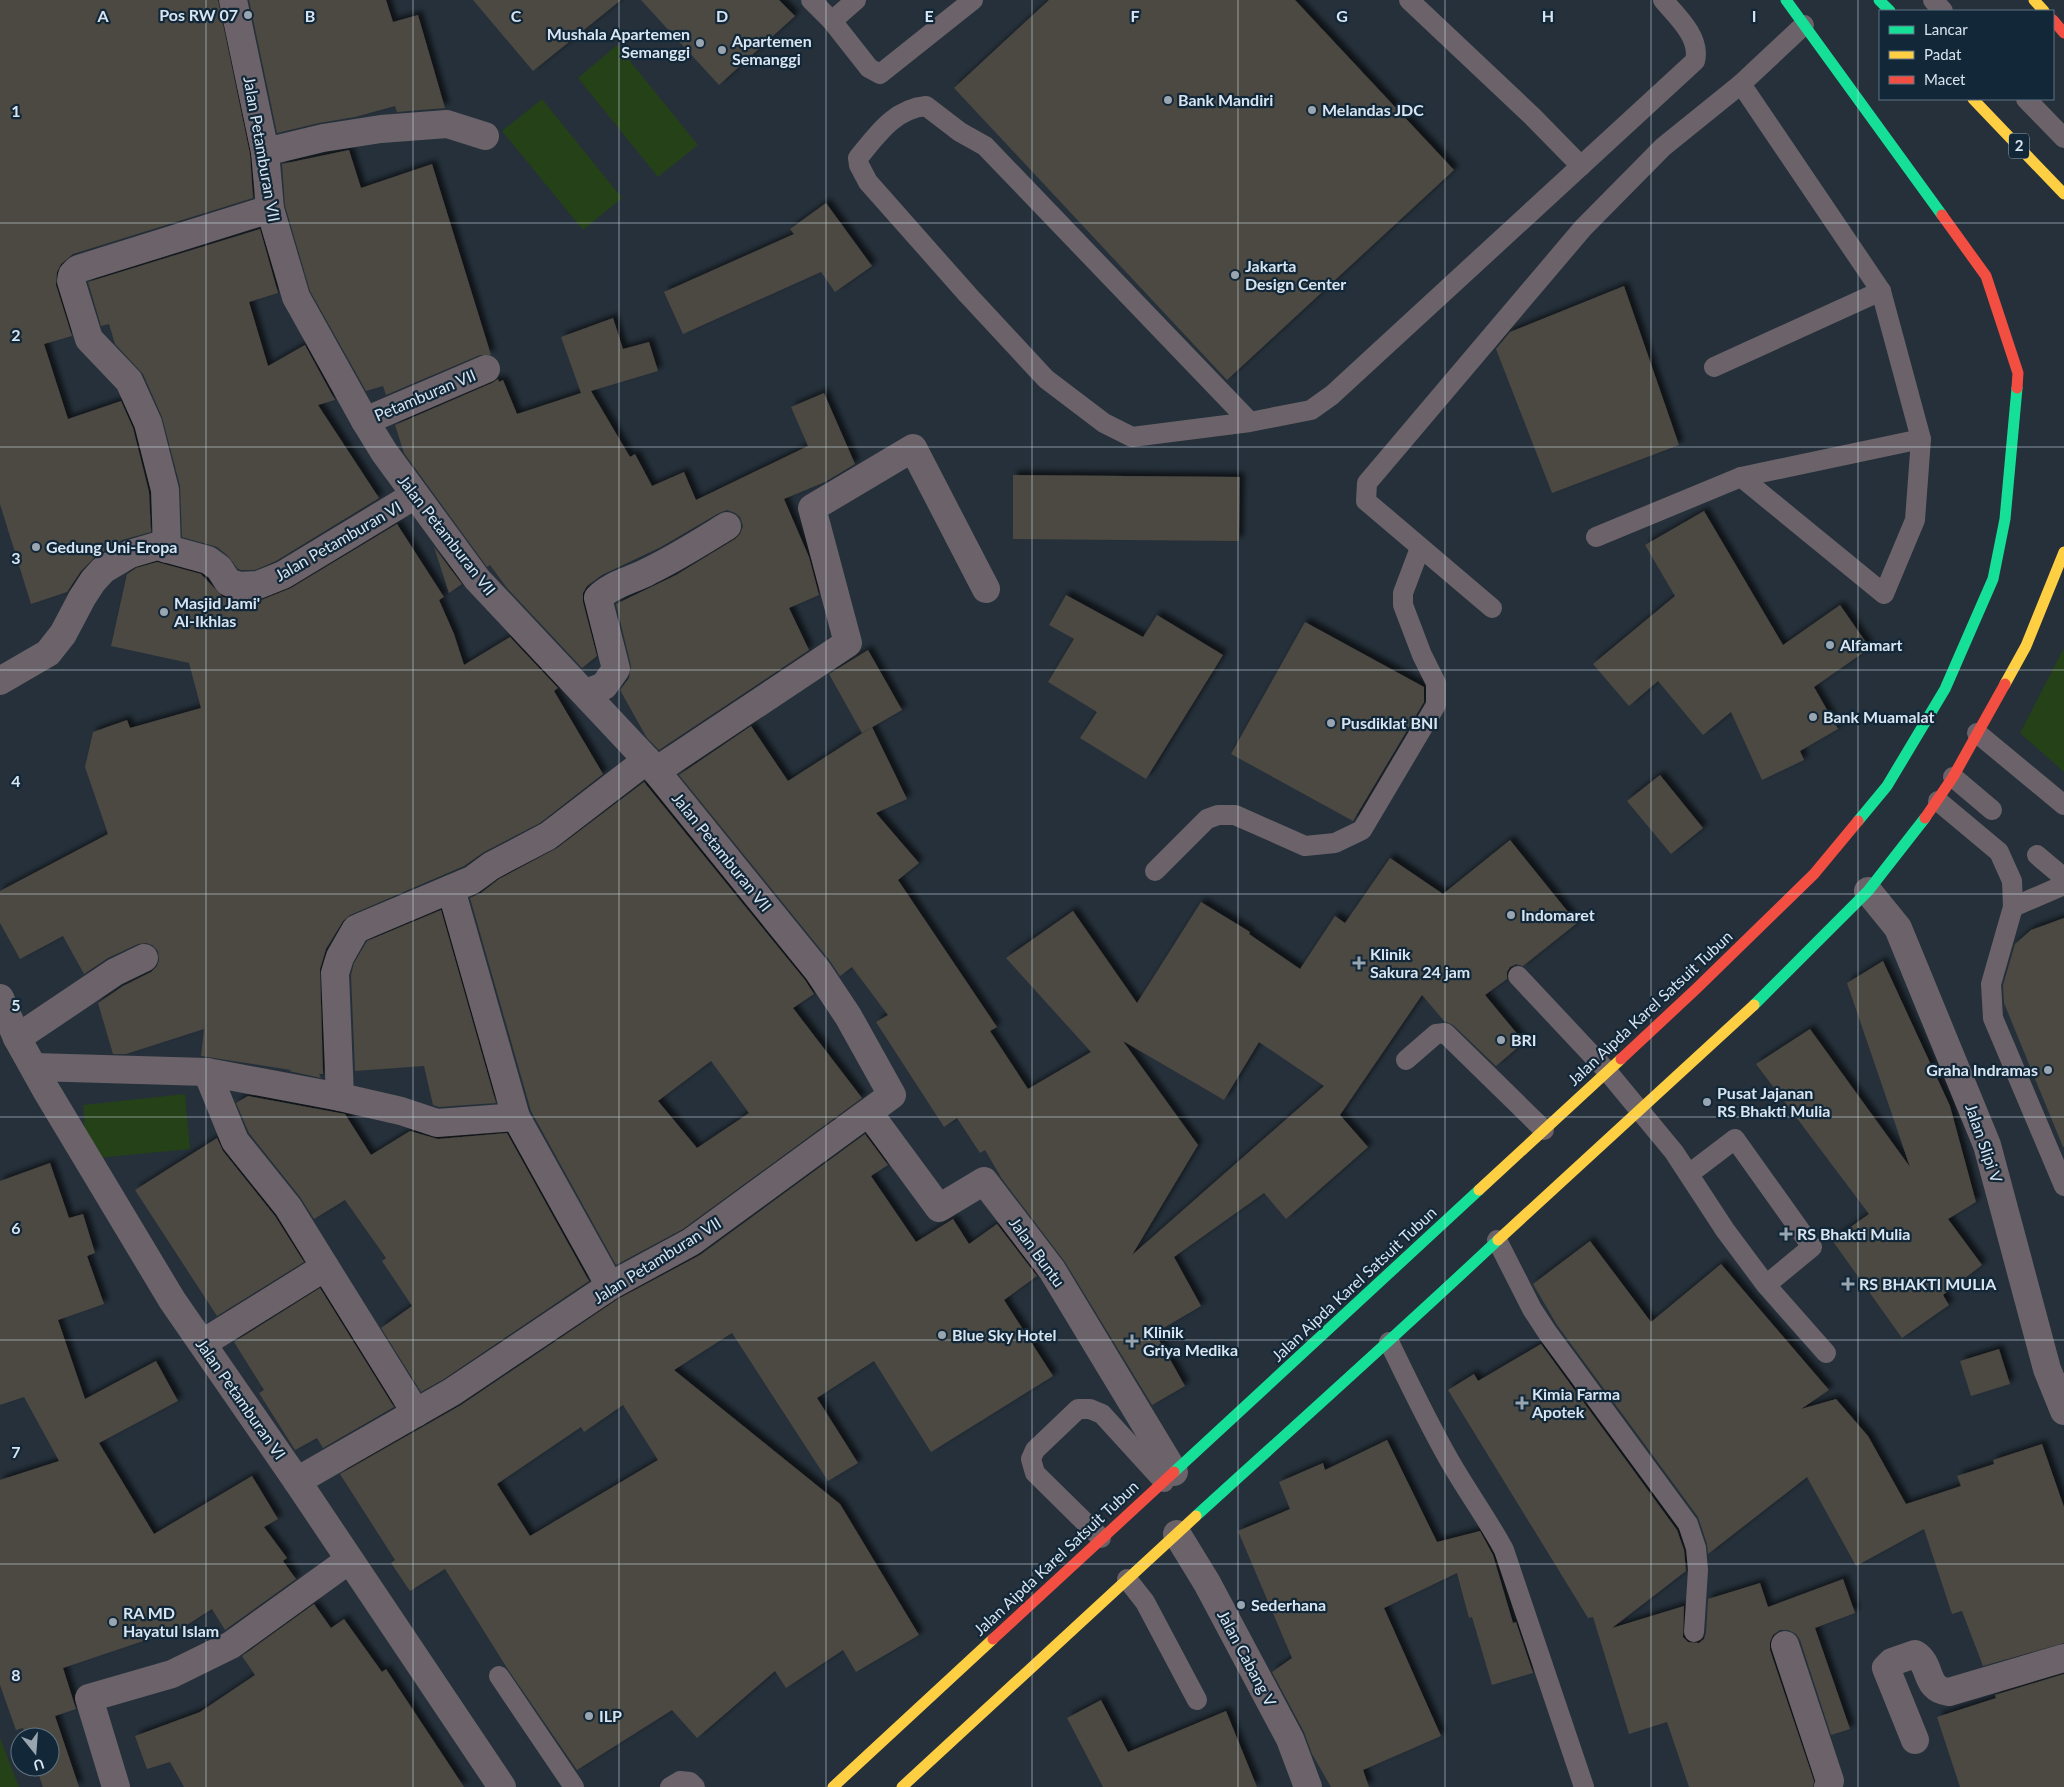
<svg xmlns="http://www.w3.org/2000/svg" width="2064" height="1787" viewBox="0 0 2064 1787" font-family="Lato,sans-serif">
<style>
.green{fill:#254117}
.building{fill:#4c4842;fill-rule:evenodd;filter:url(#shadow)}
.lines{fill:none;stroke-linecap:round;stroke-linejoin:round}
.lane{stroke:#6b6369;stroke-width:20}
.street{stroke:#6b6369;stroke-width:28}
.fast{stroke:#16e098;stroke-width:11}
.slow{stroke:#ffcf43;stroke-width:11}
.jam{stroke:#f24e42;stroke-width:11}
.grid{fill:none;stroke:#d8e5f1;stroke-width:1;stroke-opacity:0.55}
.poi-dot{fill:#99a6b1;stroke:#122738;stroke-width:2}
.labels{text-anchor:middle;stroke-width:4.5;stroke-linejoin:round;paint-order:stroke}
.shield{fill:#122738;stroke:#9dacba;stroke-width:1}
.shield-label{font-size:15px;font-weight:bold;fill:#d8e5f1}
.poi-label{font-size:16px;font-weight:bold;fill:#d8e5f1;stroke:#122738;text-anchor:start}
.street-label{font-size:16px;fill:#d8e5f1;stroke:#122738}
.grid-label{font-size:16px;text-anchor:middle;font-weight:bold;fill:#d8e5f1;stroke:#122738;stroke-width:4.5;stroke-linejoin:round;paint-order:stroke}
</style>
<defs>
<filter id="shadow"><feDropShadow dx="4.5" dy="-4.5" stdDeviation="2.5" flood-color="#0009"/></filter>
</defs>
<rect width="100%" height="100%" fill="#25303a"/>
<g class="green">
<polygon points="617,45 698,145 658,177 578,78"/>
<polygon points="542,99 622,198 583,230 502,131"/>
<polygon points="2064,648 2064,772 2020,733"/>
<polygon points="185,1094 190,1149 87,1159 83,1105"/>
<polygon points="0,1738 19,1787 0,1787"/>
</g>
<g class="building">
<polygon points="0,0 218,0 250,154 253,198 73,254 61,264 57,272 56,285 72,336 44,344 68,419 121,401 133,428 149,492 151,532 122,540 95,557 81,571 67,592 31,604 0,504"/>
<polygon points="249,0 386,0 393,22 418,15 445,108 397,112 395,106 355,117 319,123 277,133"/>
<polygon points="473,0 621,0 533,71"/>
<polygon points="641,0 779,0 795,16 719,85"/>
<polygon points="1049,0 1295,0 1454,170 1227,380 954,88"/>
<polygon points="349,150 361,188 432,164 491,355 480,355 386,395 383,386 366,391 310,291 285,206 282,164"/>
<polygon points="826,203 872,266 835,292 821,272 683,334 664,292 794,234 790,229"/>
<polygon points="260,229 278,293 249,302 268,366 305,345 335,400 318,405 379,498 276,561 255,570 241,570 238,569 228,556 217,547 182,537 180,486 162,417 143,374 115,344 109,324 101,326 88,282"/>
<polygon points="1624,286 1679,445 1552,493 1496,349 1510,332"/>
<polygon points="613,318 623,349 649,342 658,371 591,391 630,457 635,454 652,486 684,472 696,500 808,446 791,407 824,393 855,464 825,482 784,499 809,557 819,595 789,608 809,650 659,750 647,738 620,690 629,678 631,666 616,604 676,575 735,539 740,534 743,526 740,517 735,513 727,510 719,513 661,547 602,575 587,586 583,593 583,602 597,656 582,668 507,588 490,565 487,567 404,453 395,425 492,383 498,379 499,382 503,380 517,414 581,393 561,337"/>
<polygon points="1013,475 1240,477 1239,541 1013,539"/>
<polygon points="1704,511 1783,645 1840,605 1870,648 1814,687 1838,729 1800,751 1804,760 1762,780 1731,712 1703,735 1658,681 1629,706 1593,664 1675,596 1645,545"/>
<polygon points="397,524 444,597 439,600 454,634 464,665 510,637 558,688 554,691 603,774 540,823 484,852 464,866 350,915 343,921 326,949 320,969 323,1074 319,1074 321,1078 289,1071 291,1070 201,1056 204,1029 126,1054 113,1054 98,1003 123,986 151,972 157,966 159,960 158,951 152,945 146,943 138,944 108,958 84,974 63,936 20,959 0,923 0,891 108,834 85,767 93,732 127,720 130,728 201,708 189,663 111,646 127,574 126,575 136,568 157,562 201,574 223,597 239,602 259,601 291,588"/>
<polygon points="434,547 462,584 449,593"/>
<polygon points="1066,595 1143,637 1157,615 1223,655 1146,779 1080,738 1097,712 1048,682 1074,639 1049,625"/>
<polygon points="1305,622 1424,687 1424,702 1353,821 1231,754"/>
<polygon points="868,650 902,710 862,733 829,674"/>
<path d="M751 726 788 781 872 727 907 799 876 813 919 863 898 880 997 1027 990 1031 1028 1089 1091 1052 1006 958 1073 911 1137 1003 1201 902 1250 932 1249 934 1300 969 1335 916 1345 923 1390 858 1443 894 1510 840 1577 923 1523 966 1516 964 1510 967 1507 972V979L1485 995 1524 1042 1496 1066 1453 1025 1444 1021 1422 995 1340 1115 1368 1147 1286 1219 1264 1193 1174 1257 1201 1306 1155 1333 1185 1386 1152 1405 1065 1262 1002 1179 985 1150 980 1153 957 1118 944 1127 876 1022 888 1015 852 967 840 976 830 961 679 775ZM1123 1041 1224 1100 1259 1042 1324 1086 1132 1255 1198 1145Z"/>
<polygon points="1660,775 1703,828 1671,854 1627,801"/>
<path d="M644 782 805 980 814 994 793 1008 862 1098 683 1229 616 1265 531 1111 470 898 481 893 499 879 557 848ZM711 1061 749 1113 697 1148 658 1101Z"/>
<polygon points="441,910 496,1103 439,1107 433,1105 424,1066 355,1071 351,975 354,963 367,941"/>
<polygon points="2064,918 2064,1147 2063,1147 2004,1003 2003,985 2015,944 2031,930"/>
<polygon points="1883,961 1950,1106 1976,1202 1948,1219 1982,1265 1943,1295 1949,1305 1902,1338 1832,1240 1869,1214 1756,1064 1810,1029 1910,1167 1847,983"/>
<polygon points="248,1096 345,1114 371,1155 410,1131 438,1139 507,1133 589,1281 444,1379 421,1392 381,1328 412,1306 382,1261 386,1258 345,1200 314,1219 300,1197 249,1133 236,1103"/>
<path d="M865 1134 888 1165 871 1176 916 1242 953 1219 969 1244 997 1224 1037 1276 1004 1300 1053 1376 931 1452 874 1361 817 1398 858 1463 828 1481 732 1333 674 1370 840 1504 919 1635 856 1672 843 1650 786 1688 775 1671 697 1738 672 1710 577 1770 507 1668 445 1569 410 1591 391 1563 395 1560 340 1474 461 1405 618 1299 700 1255ZM623 1405 658 1460 530 1536 497 1484 581 1427 584 1432Z"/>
<polygon points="217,1138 223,1151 275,1216 304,1262 217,1316 135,1190"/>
<polygon points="50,1163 69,1218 83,1214 95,1253 87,1256 104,1304 58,1320 85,1399 156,1361 178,1401 99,1443 154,1534 252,1476 278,1519 264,1527 287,1558 283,1561 296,1579 225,1630 212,1609 182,1628 63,1668 76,1709 55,1716 79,1787 43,1787 36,1767 50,1767 50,1737 26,1737 23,1728 16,1730 0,1685 0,1480 59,1461 24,1397 0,1405 0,1181"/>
<polygon points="1590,1241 1651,1322 1721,1264 1829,1390 1801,1409 1836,1399 1868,1436 1906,1504 1961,1486 1957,1476 1994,1464 1993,1460 2042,1444 2064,1507 2064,1643 1983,1666 1962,1611 1952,1614 1924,1529 1856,1566 1807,1477 1708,1554 1707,1544 1698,1517 1557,1325 1533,1284"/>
<polygon points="320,1288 394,1407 323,1448 317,1438 295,1450 259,1393 264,1390 234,1342"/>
<polygon points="1541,1344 1677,1530 1684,1550 1686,1571 1612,1628 1684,1606 1683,1637 1688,1642 1699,1643 1704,1639 1706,1633 1708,1599 1760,1583 1768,1607 1843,1579 1855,1613 1815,1628 1850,1729 1831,1735 1800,1640 1796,1634 1788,1630 1780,1630 1773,1635 1770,1642 1770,1650 1814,1781 1813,1787 1689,1787 1667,1722 1629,1734 1593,1617 1588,1618 1448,1390 1474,1374 1478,1381"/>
<polygon points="1999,1349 2010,1384 1971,1396 1960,1361"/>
<polygon points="1387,1440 1437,1542 1480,1531 1493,1555 1513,1623 1516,1622 1533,1673 1492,1685 1472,1617 1469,1618 1457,1573 1384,1608 1441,1736 1363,1770 1369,1787 1331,1787 1312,1754 1304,1732 1272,1672 1292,1658 1238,1531 1290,1509 1279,1482 1323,1463 1325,1470"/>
<polygon points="314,1604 331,1628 344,1619 382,1672 386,1669 464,1787 184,1787 170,1762 147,1769 135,1736 200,1712 255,1675 242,1656"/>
<polygon points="2064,1674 2064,1787 1960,1787 1937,1717 1996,1698 1995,1695"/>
<polygon points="1101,1700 1128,1752 1226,1711 1257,1787 1103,1787 1067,1718"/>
</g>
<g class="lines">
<g class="lane">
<polyline points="811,0 832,21 869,68 880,74 973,0"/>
<polyline points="1409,0 1532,116 1581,166"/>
<polyline points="1933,0 1943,11"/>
<polyline points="832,21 856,0"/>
<polyline points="2026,99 2064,138"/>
<polyline points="1714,367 1881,291"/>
<path d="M1250 422 985 146 960 132 926 106C894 109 877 135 858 158L859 165 868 182 968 295 1046 379 1104 423 1132 437 1250 422 1311 410 1332 395 1695 61C1701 38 1677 16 1663 0"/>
<polyline points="1741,477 1884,594 1915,520 1921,439 1881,291 1741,84"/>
<polyline points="1596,537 1741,477 1921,439"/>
<polyline points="1492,608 1366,501 1367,483 1583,228 1663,147 1741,84 1804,25"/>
<polyline points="1977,733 2064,805"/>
<polyline points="1953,777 1992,810"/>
<polyline points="1938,801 1999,852 2012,881 2013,907 1991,984 1993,1018 2064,1186"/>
<polyline points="2037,855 2064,878"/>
<polyline points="1155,871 1207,819 1218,815 1235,815 1305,846 1335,843 1362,830 1436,705 1436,683 1422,655 1403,605 1403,593 1420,548"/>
<polyline points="2013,907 2064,885"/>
<polyline points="1518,976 1607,1071 1674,1152 1725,1230 1766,1285 1826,1353"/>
<polyline points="1406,1060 1436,1034 1445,1033 1544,1130"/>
<polyline points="1689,1174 1735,1139 1812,1247 1766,1285"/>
<polyline points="1497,1240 1532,1309 1547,1332 1688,1524 1696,1548 1698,1570 1694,1632"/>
<path d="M1389 1342C1408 1381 1427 1421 1448 1458 1466 1490 1487 1518 1504 1550L1584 1787"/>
<polyline points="1101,1538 1035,1473 1031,1459 1035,1450 1078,1409 1090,1409 1102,1414 1164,1482"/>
<polyline points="1127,1579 1145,1602 1197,1700"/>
<polyline points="499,1676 574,1787"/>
<polyline points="670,1787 680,1781 690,1782 695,1787"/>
</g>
<g class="street">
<polyline points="233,0 265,152 270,209 296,297 365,421 384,452 477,579 647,760 818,971 848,1016 892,1095 691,1242 610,1286 452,1392 297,1481"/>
<polyline points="265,152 323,138 381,129 447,124 485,136"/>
<polyline points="365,421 486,369"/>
<polyline points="167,549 165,490 148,423 129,381 89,339 71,281 72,275 78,269 270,209"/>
<polyline points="0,681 48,653 63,634 82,598 93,581 103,570 130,554 157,546 208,560 219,568 228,582 239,586 258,585 283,575 415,495"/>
<path d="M586 693 604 686 616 669 598 598C611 584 633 580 649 571 676 558 701 542 727 526"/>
<polyline points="656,771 848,643 812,508 913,448 986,589"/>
<polyline points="451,889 516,1117 610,1286"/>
<polyline points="1868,891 1898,928 1987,1145 2047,1369 2064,1411"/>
<polyline points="0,998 17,1038 46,1090 172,1300 297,1481 502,1787"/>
<polyline points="17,1038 115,972 144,958"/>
<polyline points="34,1067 207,1072 340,1097 401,1111 437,1123 516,1117"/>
<polyline points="207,1072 235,1141 288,1207 416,1413"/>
<polyline points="340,1097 335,973 340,957 356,929 472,880 491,866 548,836 647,760"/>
<polyline points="869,1113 939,1208 984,1181 1052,1270 1174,1472"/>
<polyline points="203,1343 325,1267"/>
<polyline points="1177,1534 1207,1583 1290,1739 1308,1787"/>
<polyline points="1785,1645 1830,1781 1828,1787"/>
<path d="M1915 1740 1886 1668 1892 1662 1915 1654C1933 1665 1923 1689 1949 1692L2064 1658"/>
<polyline points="116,1787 89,1698 172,1674 231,1645 349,1560"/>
</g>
<g class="fast">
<polyline points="1786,0 1942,215"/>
<polyline points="1879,0 1890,11"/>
<polyline points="1858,821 1887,786 1945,689 1993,579 2005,519 2017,388"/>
<polyline points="1754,1005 1868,891 1925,818"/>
<polyline points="1174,1472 1479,1190"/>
<path d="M1196 1516C1297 1424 1399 1333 1498 1240"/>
</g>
<g class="slow">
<polyline points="2034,0 2044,11"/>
<polyline points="1973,99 2064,194"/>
<polyline points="2005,684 2026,646 2064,552"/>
<polyline points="1479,1190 1621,1059"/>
<polyline points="1498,1240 1754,1005"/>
<polyline points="833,1787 993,1639"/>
<polyline points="902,1787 1196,1516"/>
</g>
<g class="jam">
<polyline points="2053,20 2064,33"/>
<polyline points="1942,215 1986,276 2018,373 2017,388"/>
<polyline points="1925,818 1953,777 2005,684"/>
<polyline points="1621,1059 1696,989 1814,874 1858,821"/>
<polyline points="993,1639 1174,1472"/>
</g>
</g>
<path class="grid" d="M206 0V1787M413 0V1787M619 0V1787M826 0V1787M1032 0V1787M1238 0V1787M1445 0V1787M1651 0V1787M1858 0V1787M0 223H2064M0 447H2064M0 670H2064M0 894H2064M0 1117H2064M0 1340H2064M0 1564H2064"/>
<g class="poi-dot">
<circle cx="248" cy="15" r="5"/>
<circle cx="700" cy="43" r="5"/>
<circle cx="722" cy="50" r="5"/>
<circle cx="1168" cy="100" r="5"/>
<circle cx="1312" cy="110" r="5"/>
<circle cx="1235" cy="275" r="5"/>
<circle cx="36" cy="547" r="5"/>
<circle cx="164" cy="612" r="5"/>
<circle cx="1830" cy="645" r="5"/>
<circle cx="1813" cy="717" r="5"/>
<circle cx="1331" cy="723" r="5"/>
<circle cx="1511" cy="915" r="5"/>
<path d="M1356.5 955.5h5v5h5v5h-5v5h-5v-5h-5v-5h5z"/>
<circle cx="1501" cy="1040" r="5"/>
<circle cx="2048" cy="1070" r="5"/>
<circle cx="1707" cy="1102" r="5"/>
<path d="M1783.5 1226.5h5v5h5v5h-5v5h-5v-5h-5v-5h5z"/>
<path d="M1845.5 1276.5h5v5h5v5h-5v5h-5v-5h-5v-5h5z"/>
<circle cx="942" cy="1335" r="5"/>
<path d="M1129.5 1333.5h5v5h5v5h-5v5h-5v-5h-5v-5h5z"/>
<path d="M1519.5 1395.5h5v5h5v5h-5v5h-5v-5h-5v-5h5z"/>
<circle cx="1241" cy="1605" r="5"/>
<circle cx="113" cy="1622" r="5"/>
<circle cx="589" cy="1716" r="5"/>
</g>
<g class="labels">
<rect class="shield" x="2009" y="133.5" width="20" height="25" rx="4"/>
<g class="shield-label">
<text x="2019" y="151">2</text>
</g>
<g class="poi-label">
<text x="238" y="21" text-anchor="end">Pos RW 07</text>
<text x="690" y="40" text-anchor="end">Mushala Apartemen<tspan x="690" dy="18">Semanggi</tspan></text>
<text x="732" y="47">Apartemen<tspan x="732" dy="18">Semanggi</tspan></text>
<text x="1178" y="106">Bank Mandiri</text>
<text x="1322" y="116">Melandas JDC</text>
<text x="1245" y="272">Jakarta<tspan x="1245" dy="18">Design Center</tspan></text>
<text x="46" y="553">Gedung Uni-Eropa</text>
<text x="174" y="609">Masjid Jami'<tspan x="174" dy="18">Al-Ikhlas</tspan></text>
<text x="1840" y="651">Alfamart</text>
<text x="1823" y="723">Bank Muamalat</text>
<text x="1341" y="729">Pusdiklat BNI</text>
<text x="1521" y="921">Indomaret</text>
<text x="1370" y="960">Klinik<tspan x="1370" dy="18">Sakura 24 jam</tspan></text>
<text x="1511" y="1046">BRI</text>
<text x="2038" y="1076" text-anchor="end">Graha Indramas</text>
<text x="1717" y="1099">Pusat Jajanan<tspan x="1717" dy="18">RS Bhakti Mulia</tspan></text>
<text x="1797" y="1240">RS Bhakti Mulia</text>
<text x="1859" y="1290">RS BHAKTI MULIA</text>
<text x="1143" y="1338">Klinik<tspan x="1143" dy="18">Griya Medika</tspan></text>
<text x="952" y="1341">Blue Sky Hotel</text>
<text x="1532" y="1400">Kimia Farma<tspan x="1532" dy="18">Apotek</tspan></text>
<text x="1251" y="1611">Sederhana</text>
<text x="123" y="1619">RA MD<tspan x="123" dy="18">Hayatul Islam</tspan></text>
<text x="599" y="1722">ILP</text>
</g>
<g class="street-label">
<text transform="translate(262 149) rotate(80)" y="6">Jalan Petamburan VII</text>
<text transform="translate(425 395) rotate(-23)" y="6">Petamburan VII</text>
<text transform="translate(447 535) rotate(52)" y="6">Jalan Petamburan VII</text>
<text transform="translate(338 541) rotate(-30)" y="6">Jalan Petamburan VI</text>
<text transform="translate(722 852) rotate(51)" y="6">Jalan Petamburan VII</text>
<text transform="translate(1650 1008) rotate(-43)" y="6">Jalan Aipda Karel Satsuit Tubun</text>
<text transform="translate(1984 1143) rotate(71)" y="6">Jalan Slipi V</text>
<text transform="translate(1037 1252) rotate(54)" y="6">Jalan Buntu</text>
<text transform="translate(657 1260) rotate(-32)" y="6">Jalan Petamburan VII</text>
<text transform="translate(1354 1284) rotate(-43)" y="6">Jalan Aipda Karel Satsuit Tubun</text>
<text transform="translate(241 1399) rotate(55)" y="6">Jalan Petamburan VI</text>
<text transform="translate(1056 1558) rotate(-43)" y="6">Jalan Aipda Karel Satsuit Tubun</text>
<text transform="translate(1247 1658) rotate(62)" y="6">Jalan Cabang V</text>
</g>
</g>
<g class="grid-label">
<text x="103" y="22">A</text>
<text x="310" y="22">B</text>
<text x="516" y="22">C</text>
<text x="722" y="22">D</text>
<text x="929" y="22">E</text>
<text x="1135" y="22">F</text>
<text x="1342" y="22">G</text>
<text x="1548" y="22">H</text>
<text x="1754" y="22">I</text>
<text x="16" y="117">1</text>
<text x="16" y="341">2</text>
<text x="16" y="564">3</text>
<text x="16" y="787">4</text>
<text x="16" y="1011">5</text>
<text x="16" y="1234">6</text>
<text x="16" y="1458">7</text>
<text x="16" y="1681">8</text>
</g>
<rect x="1879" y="10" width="175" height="90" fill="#122738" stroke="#617382"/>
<rect x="1889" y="26" width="25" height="8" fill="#16e098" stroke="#617382"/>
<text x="1924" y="35" font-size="15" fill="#d8e5f1">Lancar</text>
<rect x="1889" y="51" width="25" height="8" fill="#ffcf43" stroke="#617382"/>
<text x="1924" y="60" font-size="15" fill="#d8e5f1">Padat</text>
<rect x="1889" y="76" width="25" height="8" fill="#f24e42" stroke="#617382"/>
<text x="1924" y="85" font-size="15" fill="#d8e5f1">Macet</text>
<g transform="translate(35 1752) rotate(163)"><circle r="24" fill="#122738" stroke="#617382"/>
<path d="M0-4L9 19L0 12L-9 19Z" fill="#99a6b1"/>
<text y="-8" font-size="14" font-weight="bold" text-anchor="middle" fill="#d8e5f1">U</text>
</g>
</svg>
